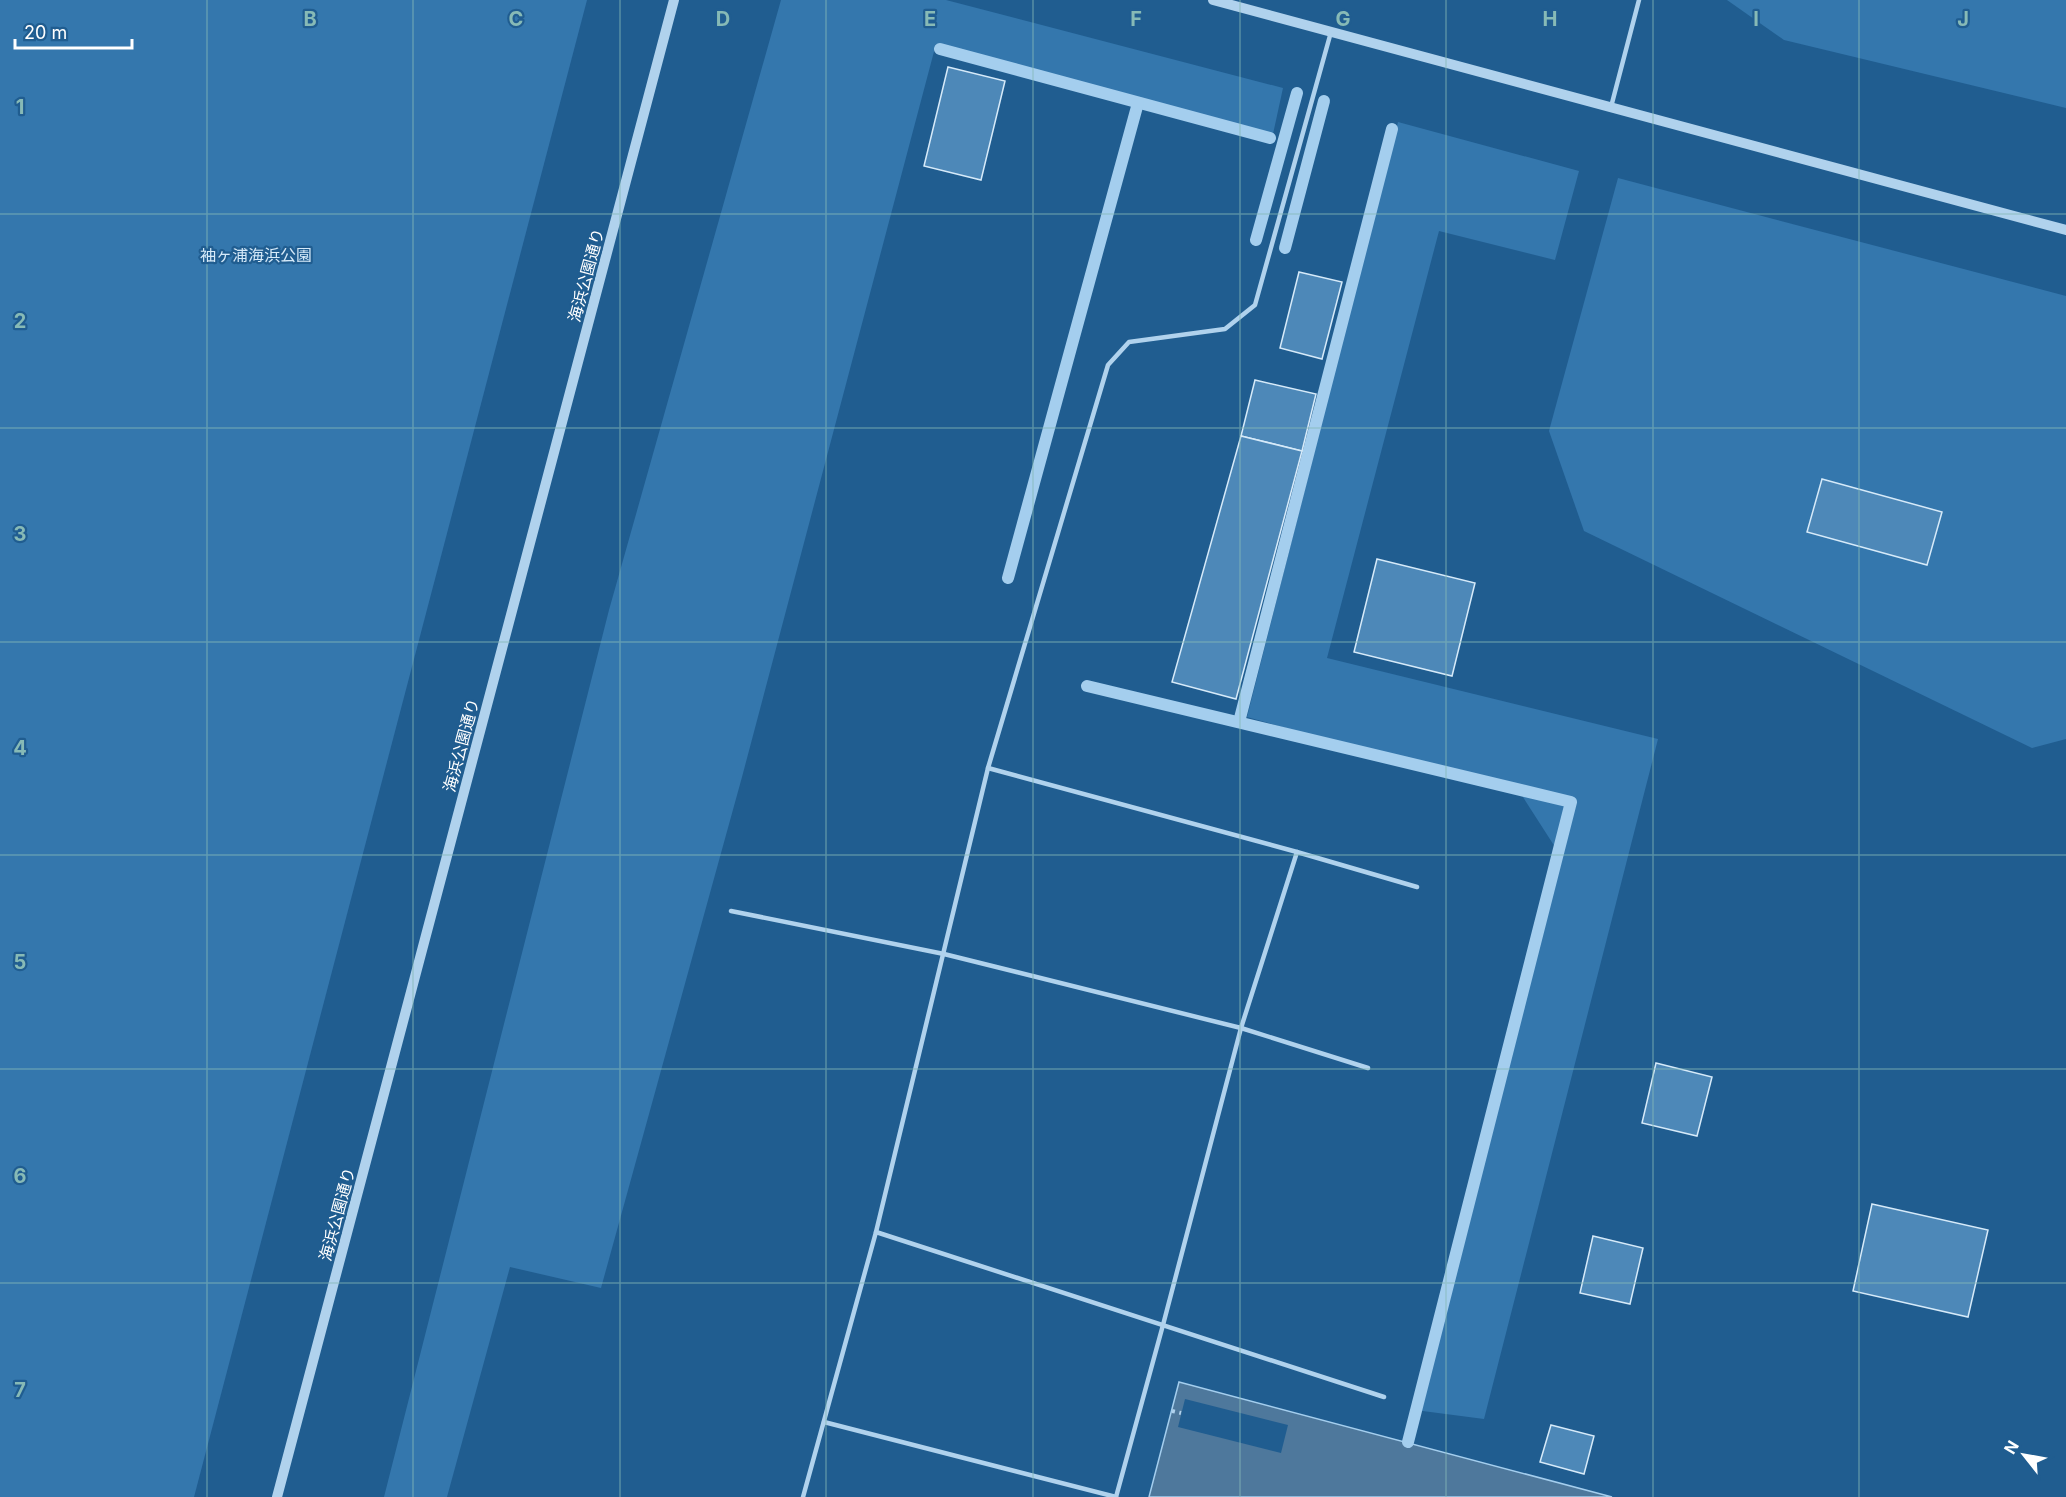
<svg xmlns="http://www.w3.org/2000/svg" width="2066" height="1497" viewBox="0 0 2066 1497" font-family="Inter,'Noto Sans JP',sans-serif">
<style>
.green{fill:#3477ad}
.water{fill:#4e789c;stroke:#a4ceee;stroke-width:1.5}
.pier{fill:#205d90}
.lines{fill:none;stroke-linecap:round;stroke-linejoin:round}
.stream{stroke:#a4ceee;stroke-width:12}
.building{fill:#4d88b8;stroke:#d6eaf9;stroke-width:1.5}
.path{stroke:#b0d2ed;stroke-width:4;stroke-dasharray:3 4.5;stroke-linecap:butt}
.service{stroke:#b0d2ed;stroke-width:4.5}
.tertiary{stroke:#b0d2ed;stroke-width:10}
.grid{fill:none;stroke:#87bab6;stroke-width:1.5;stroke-opacity:0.55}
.labels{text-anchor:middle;stroke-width:4.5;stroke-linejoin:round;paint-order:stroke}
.park-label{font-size:16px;fill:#d6eaf9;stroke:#205d90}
.street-label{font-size:16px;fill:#fff;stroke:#205d90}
.grid-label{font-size:20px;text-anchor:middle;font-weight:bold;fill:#87bab6;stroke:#205d90;stroke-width:4.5;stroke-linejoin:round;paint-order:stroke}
</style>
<rect width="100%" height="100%" fill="#205d90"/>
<g class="green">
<polygon points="0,0 587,0 194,1497 0,1497"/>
<polygon points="781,0 946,0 1283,88 1273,134 936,44 742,777 601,1288 510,1267 447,1497 384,1497 609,610"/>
<polygon points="1727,0 2066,0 2066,108 1784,40"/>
<polygon points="1398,122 1579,171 1555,260 1439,231 1327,658 1658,739 1484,1419 1415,1410 1555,847 1521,794 1247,717"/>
<polygon points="1618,178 2066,296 2066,739 2032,748 1584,531 1549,431"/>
</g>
<polygon class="water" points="1179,1382 1612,1497 1149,1497"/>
<polygon class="pier" points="1185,1399 1288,1425 1281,1453 1178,1427"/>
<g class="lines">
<g class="stream">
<polyline points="940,49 1270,138"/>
<polyline points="1256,240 1297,93"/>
<polyline points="1285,248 1324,101"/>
<polyline points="1008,578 1138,103"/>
<polyline points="1087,686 1571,802 1408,1442"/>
<polyline points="1239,722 1392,129"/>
</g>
</g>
<g class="building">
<polygon points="948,67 1005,81 981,180 924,166"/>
<polygon points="1299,272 1342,282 1322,359 1280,348"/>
<polygon points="1255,380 1316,394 1302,451 1241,436"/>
<polygon points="1241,436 1302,451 1236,699 1172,682"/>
<polygon points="1822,479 1942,512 1927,565 1807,532"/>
<polygon points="1377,559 1475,583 1452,676 1354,652"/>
<polygon points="1656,1063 1712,1077 1697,1136 1642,1123"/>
<polygon points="1872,1204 1988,1230 1968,1317 1853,1291"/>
<polygon points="1593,1236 1643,1248 1630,1304 1580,1293"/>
<polygon points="1551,1425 1594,1436 1584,1474 1540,1462"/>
</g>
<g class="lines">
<polyline class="path" points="1172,1411 1181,1413"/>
<g class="service">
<polyline points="1611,107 1639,0"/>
<polyline points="988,768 1297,852 1417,887"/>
<polyline points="731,911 944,954 1241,1028 1368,1068"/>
<polyline points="876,1232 1384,1397"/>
<polyline points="824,1422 1116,1497"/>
<polyline points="803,1497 876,1232 988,768 1108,365 1129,342 1225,329 1255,305 1331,32"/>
<polyline points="1116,1497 1163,1325 1241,1028 1297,852"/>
</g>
<g class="tertiary">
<polyline points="1213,0 2066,230"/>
<polyline points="277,1497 674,0"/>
</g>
</g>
<path class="grid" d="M207 0V1497M413 0V1497M620 0V1497M826 0V1497M1033 0V1497M1240 0V1497M1446 0V1497M1653 0V1497M1859 0V1497M0 214H2066M0 428H2066M0 642H2066M0 855H2066M0 1069H2066M0 1283H2066"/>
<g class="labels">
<g class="park-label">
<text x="256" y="261">袖ヶ浦海浜公園</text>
</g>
<g class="street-label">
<text transform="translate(586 275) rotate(-75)" y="6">海浜公園通り</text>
<text transform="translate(461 745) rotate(-75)" y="6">海浜公園通り</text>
<text transform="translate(337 1214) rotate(-75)" y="6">海浜公園通り</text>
</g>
</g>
<g class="grid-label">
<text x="310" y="26">B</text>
<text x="516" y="26">C</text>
<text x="723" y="26">D</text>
<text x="930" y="26">E</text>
<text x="1136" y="26">F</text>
<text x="1343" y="26">G</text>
<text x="1550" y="26">H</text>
<text x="1756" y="26">I</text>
<text x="1963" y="26">J</text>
<text x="20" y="114">1</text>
<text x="20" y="328">2</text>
<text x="20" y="541">3</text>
<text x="20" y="755">4</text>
<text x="20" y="969">5</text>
<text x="20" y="1183">6</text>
<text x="20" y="1397">7</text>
</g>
<g transform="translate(2024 1455) rotate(301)" stroke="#205d90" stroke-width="4.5" paint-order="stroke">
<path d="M0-4.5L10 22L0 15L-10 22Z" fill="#ffffff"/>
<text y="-9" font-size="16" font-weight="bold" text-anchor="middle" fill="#ffffff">N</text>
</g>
<path d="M15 39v9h117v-9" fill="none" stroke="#ffffff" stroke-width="3"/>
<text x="24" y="39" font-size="18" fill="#ffffff" stroke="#205d90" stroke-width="4.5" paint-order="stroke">20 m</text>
</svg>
